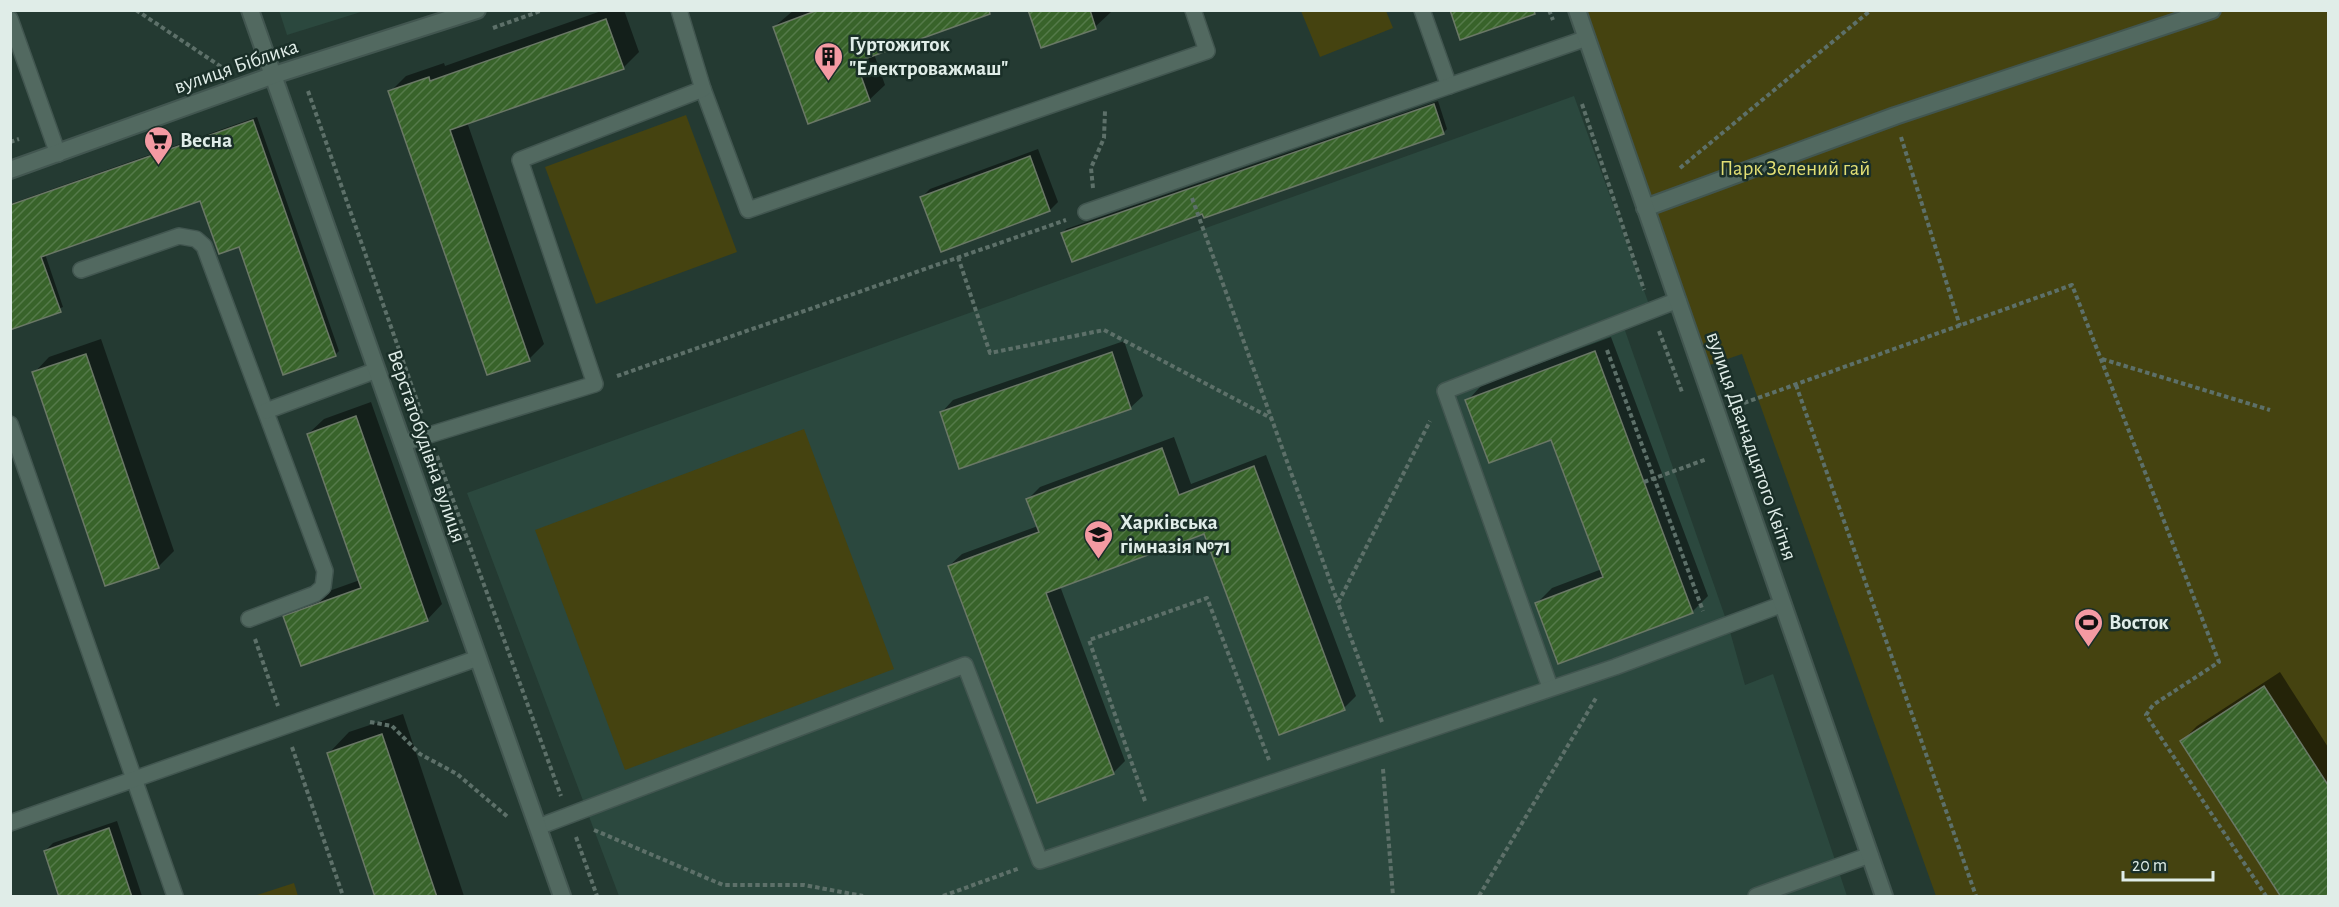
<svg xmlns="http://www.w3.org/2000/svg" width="2339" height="907" viewBox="0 0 2339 907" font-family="'Alegreya Sans',sans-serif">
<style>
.built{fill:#2b483e}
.green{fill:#454310}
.shadow{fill:#0007}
.building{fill:url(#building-hatch);stroke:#6a7866;stroke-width:1.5}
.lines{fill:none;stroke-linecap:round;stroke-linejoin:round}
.service-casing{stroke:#425650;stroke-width:18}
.minor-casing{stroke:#425650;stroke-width:20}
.tertiary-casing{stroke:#425650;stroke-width:20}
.path{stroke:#5d7069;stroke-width:4;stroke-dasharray:4.5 3;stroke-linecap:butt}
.service{stroke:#526960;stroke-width:15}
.minor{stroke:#526960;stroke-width:16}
.tertiary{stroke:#526960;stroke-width:16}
.labels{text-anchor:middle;stroke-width:5;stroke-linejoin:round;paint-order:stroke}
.poi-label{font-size:21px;font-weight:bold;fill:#e0ede8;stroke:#1a2f28;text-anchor:start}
.street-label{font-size:21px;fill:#e0ede8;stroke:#1a2f28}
.park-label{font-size:21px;fill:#e1de74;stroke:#1a2f28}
</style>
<defs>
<pattern id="building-hatch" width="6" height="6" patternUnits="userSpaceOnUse" patternTransform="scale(1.5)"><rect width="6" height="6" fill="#38632a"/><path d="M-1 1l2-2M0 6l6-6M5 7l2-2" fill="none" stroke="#547a49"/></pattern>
</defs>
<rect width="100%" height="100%" fill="#243a32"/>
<g class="built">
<polygon points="279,10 364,10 364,11 287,35"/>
<polygon points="1574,96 1651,310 1621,319 1729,628 1745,685 1773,674 1847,896 619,896 467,493"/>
</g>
<g class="green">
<polygon points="1301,11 1386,11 1393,28 1320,57"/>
<polygon points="1576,11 2328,11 2328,896 1936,896 1742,354 1698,369"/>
<polygon points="686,115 737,252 596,304 545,167"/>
<polygon points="804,429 894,669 625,770 535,530"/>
<polygon points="294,883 298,896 254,896"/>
</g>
<g class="shadow">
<polygon points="604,10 624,10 639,52 623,68 467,122 544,344 529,359 390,92 406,76 444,63 445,66"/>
<polygon points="794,10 994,10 874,54 885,85 869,100 774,27"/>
<polygon points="1029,10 1110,10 1111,12 1095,27"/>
<polygon points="1438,101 1447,129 1443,133 1203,212 1063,233 1066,229"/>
<polygon points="257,117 339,351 335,355 201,199 45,254 63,307 10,329 10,204"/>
<polygon points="1038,149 1058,202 1050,210 922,197 930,189"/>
<polygon points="1611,337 1708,596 1692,612 1537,603 1552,588 1602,569 1552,438 1467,401 1482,385"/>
<polygon points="101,339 174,551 158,567 34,373 49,357"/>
<polygon points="1124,341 1143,396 1130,408 941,413 953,400"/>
<polygon points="371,402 442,604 427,620 285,617 301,601 360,580 308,434 324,419"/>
<polygon points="1174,437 1191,484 1266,455 1356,696 1344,708 1280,733 1205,532 1060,586 1125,761 1113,773 949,566 962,554 1038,526 1028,499 1040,487"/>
<polygon points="2280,672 2328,747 2328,896 2283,896 2182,741 2197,726"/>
<polygon points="403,714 464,896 377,896 329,753 349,732"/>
<polygon points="117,821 142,896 60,896 45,851 53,843"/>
</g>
<g class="building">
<polygon points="818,10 989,10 990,14 856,62 870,101 808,124 773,27"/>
<polygon points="1028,10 1090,10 1096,29 1041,48"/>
<polygon points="1450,10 1534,10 1535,14 1460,40"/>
<polygon points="606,19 624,69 450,130 530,361 487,375 388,91 429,77 430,81"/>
<polygon points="1434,104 1444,134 1204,218 1202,214 1072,262 1061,233"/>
<polygon points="253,120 336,356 283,375 239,247 219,254 200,201 41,257 61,312 10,330 10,205"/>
<polygon points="1030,156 1050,211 941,252 920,197"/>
<polygon points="1595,351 1693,613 1558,664 1535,603 1603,577 1551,440 1489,463 1465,400"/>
<polygon points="1112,352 1131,409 959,469 940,412"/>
<polygon points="86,354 159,568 105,586 32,372"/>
<polygon points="356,416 428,621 301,666 283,616 361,588 307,434"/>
<polygon points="1162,448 1179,495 1254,466 1345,710 1279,735 1204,534 1046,593 1114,774 1037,803 948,566 1039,532 1026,499"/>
<polygon points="2264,686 2328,785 2328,897 2281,897 2180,741"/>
<polygon points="382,734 437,897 375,897 327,753"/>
<polygon points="109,828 132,897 59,897 44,851"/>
</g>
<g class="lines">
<defs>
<g id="service">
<polyline points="1422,10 1449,86"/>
<polyline points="10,19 58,154"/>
<polyline points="703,89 748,210 1207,51 1193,10"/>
<polyline points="1086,212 1587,38"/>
<polyline points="81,270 179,236 196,239 204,246 325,571 323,587 315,594 249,619"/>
<polyline points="266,411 377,370"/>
<polyline points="10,424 175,896"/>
<polyline points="403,443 595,384 520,160 703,89 679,10"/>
<polyline points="1550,687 1445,391 1678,300"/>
<polyline points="10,823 478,658"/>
<polyline points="538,827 965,665 1040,861 1615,667 1783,604"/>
<polyline points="1756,896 1870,855"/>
</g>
<g id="minor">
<polyline points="250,10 562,896"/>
<polyline points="1645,208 1895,116 2212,10"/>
</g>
<g id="tertiary">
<polyline points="1577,10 1884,896"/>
<polyline points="10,170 274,75 477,10"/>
</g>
</defs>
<use href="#service" class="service-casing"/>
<use href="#minor" class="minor-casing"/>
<use href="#tertiary" class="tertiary-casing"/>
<g class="path">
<polyline points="136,10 223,68"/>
<polyline points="1549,10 1553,20"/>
<polyline points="493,28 543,10"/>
<polyline points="308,91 422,415"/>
<polyline points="1582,104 1644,290"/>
<polyline points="1901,137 1960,326"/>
<polyline points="10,142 19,139"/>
<polyline points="1680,168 1871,10"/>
<polyline points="1093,188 1091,168 1104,138 1105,111"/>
<polyline points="1192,198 1338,603"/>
<polyline points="958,257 990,353 1104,330 1271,418"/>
<polyline points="1659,331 1682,392"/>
<polyline points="1607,350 1703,611"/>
<polyline points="2102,359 2270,410"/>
<polyline points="617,376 1066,220"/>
<polyline points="1796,385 1976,896"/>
<polyline points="1744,403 2072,285 2219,662 2153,705 2146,715 2266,896"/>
<polyline points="437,456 561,796"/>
<polyline points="1644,482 1707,459"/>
<polyline points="255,639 278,706"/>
<polyline points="370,722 392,726 420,754 457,774 509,818"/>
<polyline points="1382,722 1338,603 1430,421"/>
<polyline points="292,747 343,896"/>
<polyline points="1383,769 1393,896"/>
<polyline points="1145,801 1089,640 1207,598 1269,760"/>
<polyline points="594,830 723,885 804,885 863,896"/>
<polyline points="576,837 597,896"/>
<polyline points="943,896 1020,868"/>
<polyline points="1479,896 1596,698"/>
</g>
<use href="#service" class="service"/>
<use href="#minor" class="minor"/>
<use href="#tertiary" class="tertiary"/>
</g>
<defs>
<symbol id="building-pin" viewBox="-11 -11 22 30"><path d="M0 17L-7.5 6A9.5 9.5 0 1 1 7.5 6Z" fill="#f49aa3" stroke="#1a2f28"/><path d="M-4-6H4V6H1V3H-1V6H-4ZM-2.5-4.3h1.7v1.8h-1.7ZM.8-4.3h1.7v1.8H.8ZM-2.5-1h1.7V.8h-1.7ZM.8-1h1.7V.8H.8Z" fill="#111"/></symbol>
<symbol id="supermarket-pin" viewBox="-11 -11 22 30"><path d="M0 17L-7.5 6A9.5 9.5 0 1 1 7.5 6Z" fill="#f49aa3" stroke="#1a2f28"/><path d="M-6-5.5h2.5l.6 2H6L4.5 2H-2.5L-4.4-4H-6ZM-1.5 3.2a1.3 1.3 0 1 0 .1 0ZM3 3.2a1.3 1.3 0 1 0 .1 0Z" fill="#111"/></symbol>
<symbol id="school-pin" viewBox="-11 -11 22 30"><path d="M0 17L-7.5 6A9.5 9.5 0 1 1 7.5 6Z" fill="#f49aa3" stroke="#1a2f28"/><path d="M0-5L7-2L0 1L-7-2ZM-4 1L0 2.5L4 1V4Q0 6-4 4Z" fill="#111"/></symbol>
<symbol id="stadium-pin" viewBox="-11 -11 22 30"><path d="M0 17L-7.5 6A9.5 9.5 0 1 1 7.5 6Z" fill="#f49aa3" stroke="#1a2f28"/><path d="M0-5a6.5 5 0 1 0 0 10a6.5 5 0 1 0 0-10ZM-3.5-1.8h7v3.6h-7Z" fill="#111"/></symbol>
</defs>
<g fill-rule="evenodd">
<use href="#building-pin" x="812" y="40" width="33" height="45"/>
<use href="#supermarket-pin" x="142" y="124" width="33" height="45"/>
<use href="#school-pin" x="1082" y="518" width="33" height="45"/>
<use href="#stadium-pin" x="2072" y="606" width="33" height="45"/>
</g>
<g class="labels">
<g class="poi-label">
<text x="849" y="51">Гуртожиток<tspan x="849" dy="24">"Електроважмаш"</tspan></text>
<text x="180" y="147">Весна</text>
<text x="1120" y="529">Харківська<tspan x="1120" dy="24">гімназія №71</tspan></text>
<text x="2109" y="629">Восток</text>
</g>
<g class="street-label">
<text transform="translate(236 66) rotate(-19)" y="7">вулиця Біблика</text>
<text transform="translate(427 446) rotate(71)" y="7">Верстатобудівна вулиця</text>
<text transform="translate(1752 446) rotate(71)" y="7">вулиця Дванадцятого Квітня</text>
</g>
<g class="park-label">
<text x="1795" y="175">Парк Зелений гай</text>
</g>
</g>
<rect width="2339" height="907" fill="none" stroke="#e0ede8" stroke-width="24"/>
<path d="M2123 871v9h90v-9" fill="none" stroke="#e0ede8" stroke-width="3"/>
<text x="2132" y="871" font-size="18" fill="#e0ede8" stroke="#1a2f28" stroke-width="4.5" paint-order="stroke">20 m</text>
</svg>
